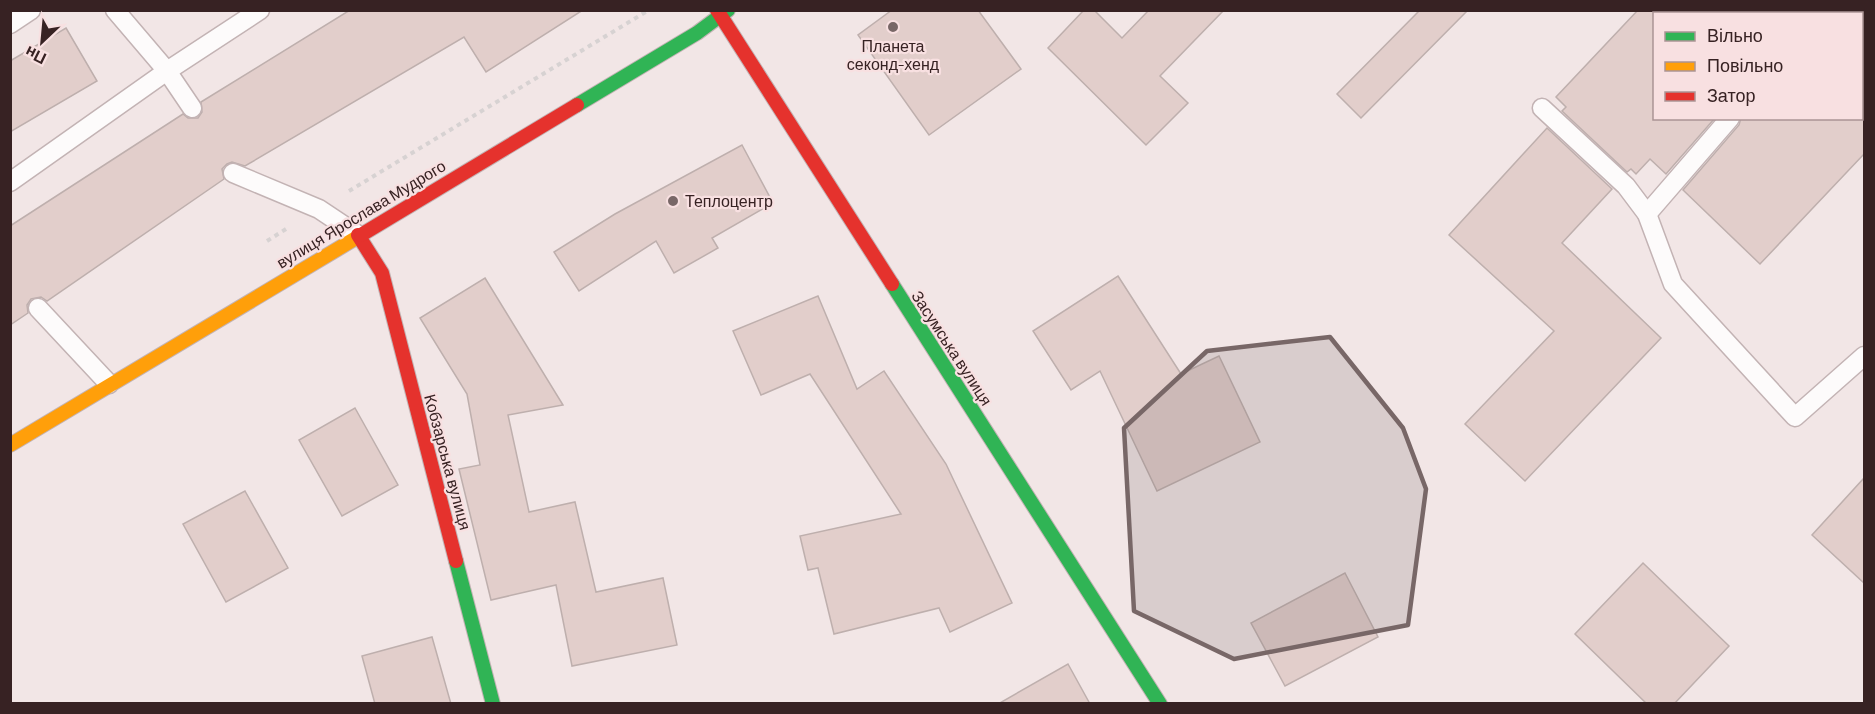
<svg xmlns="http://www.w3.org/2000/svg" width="1875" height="714" viewBox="0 0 1875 714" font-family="Barlow,sans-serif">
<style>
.building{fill:#e2cecb;stroke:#beafad;stroke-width:1.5}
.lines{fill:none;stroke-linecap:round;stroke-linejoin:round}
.lane-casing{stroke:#c3b3b4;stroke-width:21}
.fast-casing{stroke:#c3b3b4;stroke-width:16}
.slow-casing{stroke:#c3b3b4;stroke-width:16}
.jam-casing{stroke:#c3b3b4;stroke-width:16}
.path{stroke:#d7d2d2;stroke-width:4;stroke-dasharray:4.5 4.5;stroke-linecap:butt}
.lane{stroke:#fdfbfb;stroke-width:18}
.fast{stroke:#30b455;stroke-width:14}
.slow{stroke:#ff9f0a;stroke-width:14}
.jam{stroke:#e5322d;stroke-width:14}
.marked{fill:#786767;fill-opacity:0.2;stroke:#786767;stroke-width:4.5;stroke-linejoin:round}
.poi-dot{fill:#786767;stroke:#f8e0e1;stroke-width:2}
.labels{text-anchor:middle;stroke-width:4.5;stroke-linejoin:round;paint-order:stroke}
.poi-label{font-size:16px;fill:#372223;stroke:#f8e0e1}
.street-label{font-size:16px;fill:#372223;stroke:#f8e0e1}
</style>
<rect width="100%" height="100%" fill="#f2e6e6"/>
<g class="building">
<polygon points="350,10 583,10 486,72 464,37 245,166 232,162 227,164 222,169 224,179 47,301 41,297 31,299 27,305 28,313 10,325 10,226 183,114 188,118 198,118 202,112 201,102"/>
<polygon points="892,10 978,10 1021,69 929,135 858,35"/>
<polygon points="1084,10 1094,10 1122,38 1149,10 1224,10 1160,76 1188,103 1146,145 1048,48"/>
<polygon points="1420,10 1468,10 1361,118 1337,94"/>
<polygon points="1638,10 1654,10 1654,118 1715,118 1666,174 1650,159 1636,174 1631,169 1627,172 1562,111 1566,107 1556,97"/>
<polygon points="66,28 97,81 10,132 10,61"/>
<polygon points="1741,118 1864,118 1864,154 1760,264 1683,190 1739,125"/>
<polygon points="1547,128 1612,189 1562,243 1661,338 1525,481 1465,424 1554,331 1449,235"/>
<polygon points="742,145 773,203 712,238 718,248 674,273 656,241 579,291 554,252 615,214"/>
<polygon points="1118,276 1181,374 1219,356 1260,442 1157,491 1100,371 1071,390 1033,331"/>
<polygon points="485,278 563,405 508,415 529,512 575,502 596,592 663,578 677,645 572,666 556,585 491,600 459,469 480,465 467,394 420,318"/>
<polygon points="818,296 857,389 884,371 946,464 1012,603 950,632 939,608 834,634 818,568 808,570 800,536 901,514 810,374 761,395 733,331"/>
<polygon points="355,408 398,485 342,516 299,440"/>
<polygon points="1864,478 1864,583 1812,535"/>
<polygon points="245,491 288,568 226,602 183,524"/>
<polygon points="1643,563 1729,646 1674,704 1647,704 1575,634"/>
<polygon points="1345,573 1378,637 1285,686 1251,623"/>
<polygon points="432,637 451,704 375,704 362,656"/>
<polygon points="1068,664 1090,704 998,704"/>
</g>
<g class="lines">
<defs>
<g id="lane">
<polyline points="115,10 167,71 192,108"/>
<polyline points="1821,14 1824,10"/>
<polyline points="10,24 31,10"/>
<polyline points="1542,108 1626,186 1647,214 1673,284 1795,417 1864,356"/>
<polyline points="233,173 319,209 358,235"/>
<polyline points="10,182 167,71 260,10"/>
<polyline points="1647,214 1730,118"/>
<polyline points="38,308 109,384"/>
</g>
<g id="fast">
<polyline points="577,105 697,33 728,10"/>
<polyline points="892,284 1160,704"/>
<polyline points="456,561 493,704"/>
</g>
<polyline id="slow" points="10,445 361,235"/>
<g id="jam">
<polyline points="717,10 892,284"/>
<polyline points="358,235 382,273 456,561"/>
<polyline points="361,235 577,105"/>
</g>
</defs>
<use href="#lane" class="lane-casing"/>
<use href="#fast" class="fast-casing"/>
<use href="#slow" class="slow-casing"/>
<use href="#jam" class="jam-casing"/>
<g class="path">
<polyline points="349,191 649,10"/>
<polyline points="267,241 286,229"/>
</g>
<use href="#lane" class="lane"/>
<use href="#fast" class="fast"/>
<use href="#slow" class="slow"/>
<use href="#jam" class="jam"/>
</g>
<path class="marked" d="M1330 337 1403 428 1426 489 1408 625 1234 659 1134 611 1124 428 1207 351Z"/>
<g class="poi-dot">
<circle cx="893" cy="27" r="6"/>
<circle cx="673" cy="201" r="6"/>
</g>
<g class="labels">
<g class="poi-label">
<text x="893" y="52">Планета<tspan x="893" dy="18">секонд-хенд</tspan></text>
<text x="685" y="207" text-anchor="start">Теплоцентр</text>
</g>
<g class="street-label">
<text transform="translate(361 214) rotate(-31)" y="6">вулиця Ярослава Мудрого</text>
<text transform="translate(952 348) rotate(57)" y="6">Засумська вулиця</text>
<text transform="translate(448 462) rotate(75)" y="6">Кобзарська вулиця</text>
</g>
</g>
<rect width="1875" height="714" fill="none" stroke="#372223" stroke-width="24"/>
<rect x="1653" y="12" width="210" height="108" fill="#f8e0e1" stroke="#ab9495" stroke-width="1.5"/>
<rect x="1665" y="32" width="30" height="9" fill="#30b455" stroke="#ab9495" stroke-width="1.5"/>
<text x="1707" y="42" font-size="18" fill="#372223">Вільно</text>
<rect x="1665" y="62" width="30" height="9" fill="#ff9f0a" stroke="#ab9495" stroke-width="1.5"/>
<text x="1707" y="72" font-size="18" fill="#372223">Повільно</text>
<rect x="1665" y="92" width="30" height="9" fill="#e5322d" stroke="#ab9495" stroke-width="1.5"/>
<text x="1707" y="102" font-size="18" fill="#372223">Затор</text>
<g transform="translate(42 42) rotate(206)" stroke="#f8e0e1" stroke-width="4.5" paint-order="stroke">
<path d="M0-4.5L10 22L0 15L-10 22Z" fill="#372223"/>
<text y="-9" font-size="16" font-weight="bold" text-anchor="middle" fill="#372223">Пн</text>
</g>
</svg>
